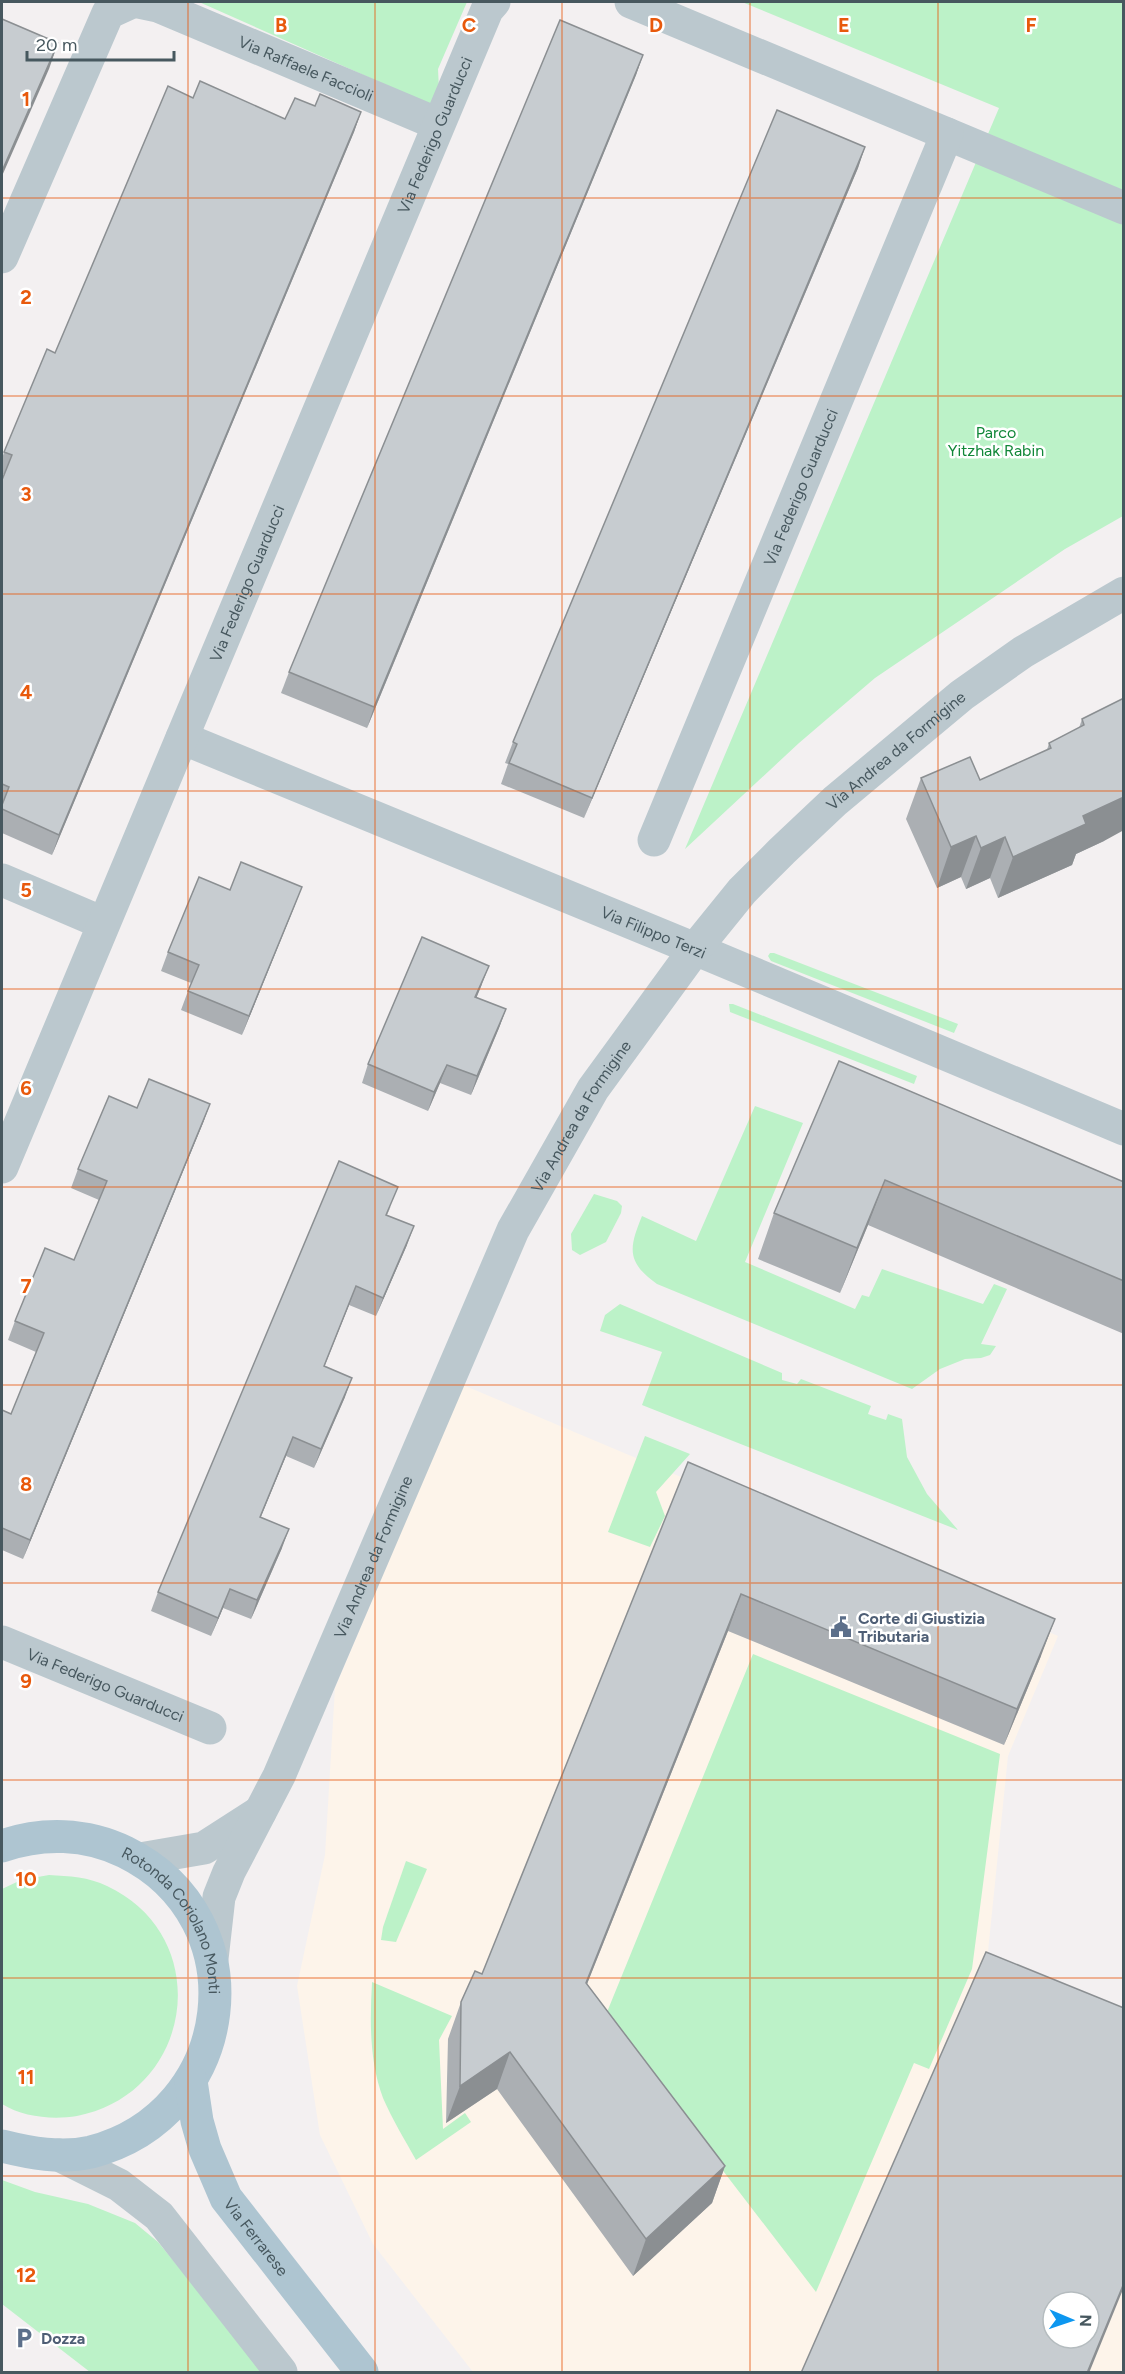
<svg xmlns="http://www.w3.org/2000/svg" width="1125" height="2374" viewBox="0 0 1125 2374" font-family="Figtree,sans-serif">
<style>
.commercial{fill:#fdf4ea;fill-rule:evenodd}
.green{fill:#bcf2c8}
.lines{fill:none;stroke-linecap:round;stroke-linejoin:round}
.minor{stroke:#bbc8ce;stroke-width:33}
.major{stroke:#aec5d1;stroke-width:33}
.wall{fill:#abafb3}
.shaded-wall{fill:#8b8f92}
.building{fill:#c7ccd0;stroke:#8b8f92;stroke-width:1.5;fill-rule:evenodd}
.grid{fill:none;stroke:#e8590c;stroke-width:1.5;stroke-opacity:0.55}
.labels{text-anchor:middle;stroke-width:5;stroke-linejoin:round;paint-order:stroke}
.street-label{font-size:16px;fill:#47585f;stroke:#fff}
.park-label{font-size:16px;fill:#118738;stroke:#fff}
.service-label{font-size:16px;font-weight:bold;fill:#4e5e75;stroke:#fff;text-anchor:start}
.grid-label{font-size:20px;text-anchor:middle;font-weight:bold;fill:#e8590c;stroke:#fff;stroke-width:5;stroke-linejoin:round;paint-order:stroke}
</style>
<rect width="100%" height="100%" fill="#f3f0f1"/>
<path class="commercial" d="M463 1385 1058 1636 1008 1756 986 1971 1123 2024V2372H473L373 2244 320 2135 297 1986 325 1855 335 1688ZM1053 2302H1089V2338H1053Z"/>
<g class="green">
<polygon points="199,2 467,2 438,69 440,109"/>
<polygon points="742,2 1123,2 1123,516 1065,549 875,678 799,743 685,849 999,108"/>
<polygon points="770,953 774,953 958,1024 954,1033 771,961 768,956"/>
<polygon points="729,1004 733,1004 917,1076 914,1084 730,1012"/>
<path d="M755 1106 803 1123 745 1262 855 1309 862 1295 869 1297 882 1269 983 1304 994 1284 1007 1289 981 1344 996 1346 990 1355 981 1358 965 1359 940 1369 912 1389 657 1284C626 1262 629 1248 642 1216L696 1241Z"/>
<polygon points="594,1194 617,1201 622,1206 621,1213 606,1242 580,1255 572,1250 571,1234"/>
<polygon points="620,1304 782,1373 782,1380 797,1384 801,1379 871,1406 868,1414 886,1420 888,1414 902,1419 907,1457 927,1494 958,1530 642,1405 662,1352 600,1331 605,1315"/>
<polygon points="645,1436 690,1454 656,1492 665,1516 650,1547 608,1532"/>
<polygon points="753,1654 1000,1754 972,1969 929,2069 914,2063 816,2292 605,2017"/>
<polygon points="406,1861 427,1869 396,1942 381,1940 383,1927"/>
<path d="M49 1875C69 1876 89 1877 107 1886 216 1937 194 2093 77 2116 52 2120 23 2117 2 2104V1889L21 1880Z"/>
<path d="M372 1982 452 2016 439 2040 443 2129 465 2113 471 2122 416 2160C405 2140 392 2119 383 2098 369 2060 370 2021 372 1982Z"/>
<polygon points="2,2180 35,2192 88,2204 135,2223 158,2242 265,2372 90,2372 2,2304"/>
</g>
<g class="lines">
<g class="minor">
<path id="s1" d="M139 2 158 6 438 124"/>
<polyline points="631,2 1124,208"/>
<polyline points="2,257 108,13 132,2"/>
<path id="s2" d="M182 738 695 949 1124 1129"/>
<path id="s3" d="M654 840 947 134"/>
<polyline points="2,880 103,923"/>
<path id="s4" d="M2 1167 487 10 494 2"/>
<path id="s5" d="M2 1642 210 1728"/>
<polyline points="140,1859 204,1848 260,1812"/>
<path id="s6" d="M212 1959 219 1897 229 1872 279 1776 513 1230 593 1089 695 949 742 891 782 851 835 801 962 695 1023 652 1124 593"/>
<polyline points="59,2155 119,2185 159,2216 281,2372"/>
</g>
<g class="major">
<path id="s7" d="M2 1846C42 1832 86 1833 125 1852 261 1919 237 2114 91 2152 61 2159 30 2153 2 2146"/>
<path id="s8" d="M191 2081 197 2121 205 2149 226 2198 362 2372"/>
</g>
</g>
<g class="wall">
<polygon points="643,55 636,75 367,728 281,693 289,672"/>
<polygon points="193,98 285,119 315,106 361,112 354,132 52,855 2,833 2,480 4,475 2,473 2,459 4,452 55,353"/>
<polygon points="865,147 858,168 584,818 501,784 508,764 505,763 513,742"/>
<polygon points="1124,698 1104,841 1076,854 1072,865 998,898 990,878 966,889 961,877 937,888 906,819 921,778 980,780 1047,750 1049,743 1079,728 1082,719"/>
<polygon points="230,890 295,905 242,1035 181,1010 191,983 161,971 168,952"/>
<polygon points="482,984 476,998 506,1009 499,1028 471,1095 440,1083 428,1111 362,1083 368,1064"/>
<polygon points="839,1061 1124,1182 1124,1334 868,1225 840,1293 758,1259 774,1213"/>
<polygon points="210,1104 203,1123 23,1559 2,1550 2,1410 11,1414 36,1352 8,1340 15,1321 74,1260 99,1200 71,1188 78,1169 137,1108"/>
<polygon points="391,1206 387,1215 407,1245 376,1316 349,1305 324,1366 345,1397 314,1468 286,1456 260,1518 282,1548 251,1619 223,1608 211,1636 151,1611 158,1592"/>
<polygon points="688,1462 1041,1656 1004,1745 728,1631 587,1984 725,2166 712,2203 633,2276 497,2089 446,2123 448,2039 461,2002 482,1974"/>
</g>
<g class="shaded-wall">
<polygon points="58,43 49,69 2,176 2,171"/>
<polygon points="643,55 636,75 367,728 374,707"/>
<polygon points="361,112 354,132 52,855 59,835"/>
<polygon points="865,147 858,168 584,818 592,798"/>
<polygon points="1124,797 1124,830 1104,841 1076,854 1072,865 998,898 1013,857 1083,816"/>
<polygon points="976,836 961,877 937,888 951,847"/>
<polygon points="1005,837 990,878 966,889 981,848"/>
<polygon points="302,887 295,905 242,1035 249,1016"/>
<polygon points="489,966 482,984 469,1016 475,997"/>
<polygon points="506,1009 499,1028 471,1095 477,1076"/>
<polygon points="447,1065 440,1083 428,1111 434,1092"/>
<polygon points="210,1104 203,1123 23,1559 30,1540"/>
<polygon points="885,1180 868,1225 840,1293 857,1248"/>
<polygon points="414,1226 407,1245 376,1316 383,1298"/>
<polygon points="356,1286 349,1305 317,1385 324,1366"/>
<polygon points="352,1378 345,1397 314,1468 321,1449"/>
<polygon points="293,1437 286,1456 253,1536 260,1517"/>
<polygon points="289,1529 282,1548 251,1619 257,1600"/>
<polygon points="230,1589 223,1608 211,1636 218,1618"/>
<polygon points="741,1594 728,1631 573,2019 586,1983"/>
<polygon points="1055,1619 1041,1656 1004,1745 1017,1709"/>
<polygon points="510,2052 497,2089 446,2123 460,2086"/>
<polygon points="725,2166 712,2203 633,2276 646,2239"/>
<polygon points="1124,2283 1124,2287 1089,2373 1087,2373"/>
</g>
<g class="building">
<polygon points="2,19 58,43 2,171"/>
<polygon points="560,20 643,55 374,707 289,672"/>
<polygon points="200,81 285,119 295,98 315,106 320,94 361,112 59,835 2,809 2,805 9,787 2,784 2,480 12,455 4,452 47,349 55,353 168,86 193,98"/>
<polygon points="777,110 865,147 592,798 509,763 517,744 513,742"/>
<polygon points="1124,698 1124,797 1083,816 1086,824 1013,857 1005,837 981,848 976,836 951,847 921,778 970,757 980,780 1051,748 1049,743 1084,725 1082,719"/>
<polygon points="241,862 302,887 249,1016 188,991 199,965 168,952 199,877 230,890"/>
<polygon points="422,937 489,966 475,997 506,1009 477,1076 447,1065 434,1092 368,1064"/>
<polygon points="839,1061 1124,1182 1124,1281 885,1180 857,1248 774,1213"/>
<polygon points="149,1079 210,1104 30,1540 2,1528 2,1410 11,1414 44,1333 15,1321 45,1248 74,1260 107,1181 78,1169 109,1096 137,1108"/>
<polygon points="339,1161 398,1187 386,1215 414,1226 383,1298 356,1286 324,1366 352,1378 321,1449 293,1437 260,1517 289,1529 257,1600 230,1589 218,1618 158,1592"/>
<polygon points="688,1462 1055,1619 1017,1709 741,1594 586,1983 725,2166 646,2239 510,2052 460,2086 461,2002 475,1971 482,1974"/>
<path d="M986 1952 1124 2008V2283L1087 2373H801ZM1053 2302H1089V2338H1053Z"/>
</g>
<path class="grid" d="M188 2V2372M375 2V2372M562 2V2372M750 2V2372M938 2V2372M2 198H1124M2 396H1124M2 594H1124M2 791H1124M2 989H1124M2 1187H1124M2 1385H1124M2 1583H1124M2 1780H1124M2 1978H1124M2 2176H1124"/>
<defs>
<symbol id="civic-bare" viewBox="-9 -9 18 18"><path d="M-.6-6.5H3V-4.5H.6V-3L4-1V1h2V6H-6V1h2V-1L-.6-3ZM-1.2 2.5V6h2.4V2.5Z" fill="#5c6f8a" stroke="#fff" stroke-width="2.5" paint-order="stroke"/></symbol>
<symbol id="parking-bare" viewBox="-9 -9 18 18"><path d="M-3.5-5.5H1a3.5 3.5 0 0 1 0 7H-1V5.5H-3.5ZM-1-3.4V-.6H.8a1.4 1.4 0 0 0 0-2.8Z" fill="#5c6f8a" stroke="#fff" stroke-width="2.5" paint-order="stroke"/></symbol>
</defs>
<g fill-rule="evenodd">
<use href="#civic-bare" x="826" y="1612" width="30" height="30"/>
<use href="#parking-bare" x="9" y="2323" width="30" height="30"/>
</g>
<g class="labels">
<g class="street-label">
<text dy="6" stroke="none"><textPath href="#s1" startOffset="180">Via Raffaele Faccioli</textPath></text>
<text dy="6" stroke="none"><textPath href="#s4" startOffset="1119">Via Federigo Guarducci</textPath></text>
<text dy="6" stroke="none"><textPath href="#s3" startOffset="382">Via Federigo Guarducci</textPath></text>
<text dy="6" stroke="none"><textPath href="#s4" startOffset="633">Via Federigo Guarducci</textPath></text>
<text dy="6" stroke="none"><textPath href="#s6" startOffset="1410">Via Andrea da Formigine</textPath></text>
<text dy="6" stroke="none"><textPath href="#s2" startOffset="510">Via Filippo Terzi</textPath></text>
<text dy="6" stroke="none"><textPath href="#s6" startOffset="924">Via Andrea da Formigine</textPath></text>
<text dy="6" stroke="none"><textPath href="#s6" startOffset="436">Via Andrea da Formigine</textPath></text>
<text dy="6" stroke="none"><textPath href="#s5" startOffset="112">Via Federigo Guarducci</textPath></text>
<text dy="6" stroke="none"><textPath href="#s7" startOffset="214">Rotonda Coriolano Monti</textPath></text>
<text dy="6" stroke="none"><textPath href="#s8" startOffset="172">Via Ferrarese</textPath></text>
</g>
<g class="park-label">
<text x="996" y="438">Parco<tspan x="996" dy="18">Yitzhak Rabin</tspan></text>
</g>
<g class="service-label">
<text x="858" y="1624">Corte di Giustizia<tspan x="858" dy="18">Tributaria</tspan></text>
<text x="41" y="2344">Dozza</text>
</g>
</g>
<g class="grid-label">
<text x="281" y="32">B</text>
<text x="469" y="32">C</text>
<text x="656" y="32">D</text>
<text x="844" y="32">E</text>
<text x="1031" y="32">F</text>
<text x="26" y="106">1</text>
<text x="26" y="304">2</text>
<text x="26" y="501">3</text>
<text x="26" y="699">4</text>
<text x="26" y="897">5</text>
<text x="26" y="1095">6</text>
<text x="26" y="1293">7</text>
<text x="26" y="1491">8</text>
<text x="26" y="1688">9</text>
<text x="26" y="1886">10</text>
<text x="26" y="2084">11</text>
<text x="26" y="2282">12</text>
</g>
<rect width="1125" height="2374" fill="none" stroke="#47585f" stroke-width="6"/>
<g transform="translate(1071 2320) rotate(92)"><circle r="28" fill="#ffffff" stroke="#b5bcbf" stroke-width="1.5"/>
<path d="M0-4.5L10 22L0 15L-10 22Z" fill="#0d97f0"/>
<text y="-9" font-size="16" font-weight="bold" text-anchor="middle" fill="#47585f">N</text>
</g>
<path d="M27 51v9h147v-9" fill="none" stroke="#47585f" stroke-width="3"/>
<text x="36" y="51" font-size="18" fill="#47585f" stroke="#ffffff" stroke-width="4.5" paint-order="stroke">20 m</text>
</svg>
